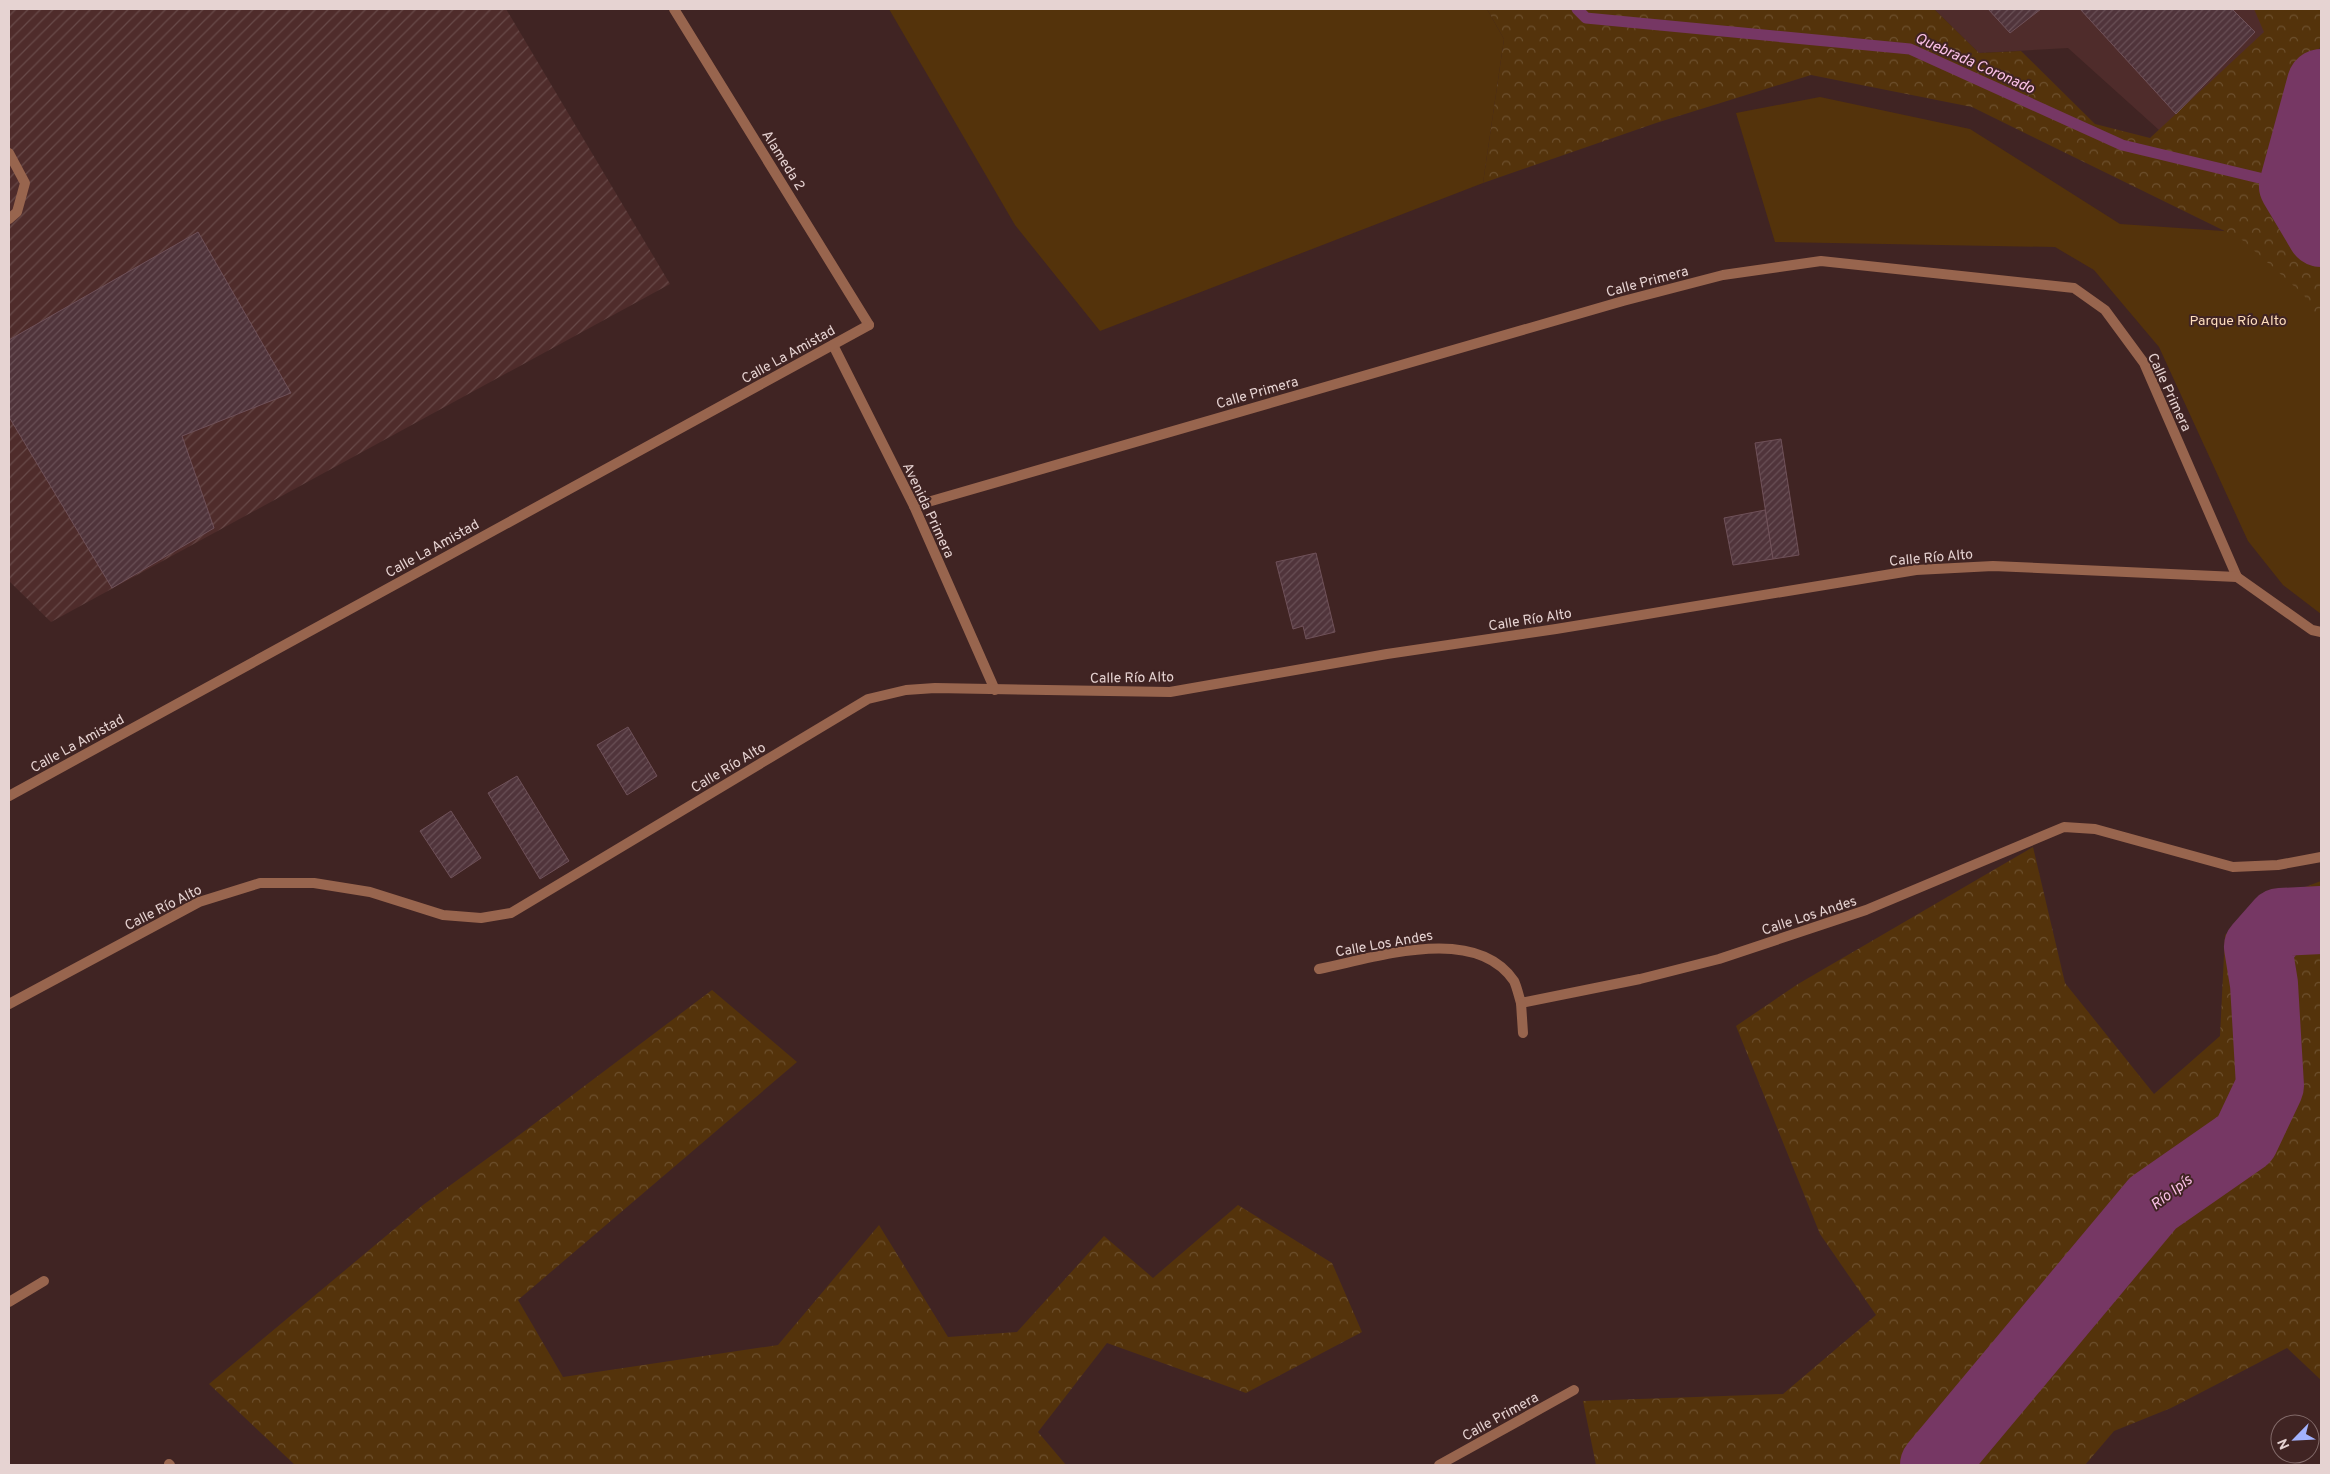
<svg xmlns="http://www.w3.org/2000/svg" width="2330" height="1474" viewBox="0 0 2330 1474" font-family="Overpass,sans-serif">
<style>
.built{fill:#4f2c2b}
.industrial{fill:url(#industrial-furrows)}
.green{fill:#54330b}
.forest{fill:url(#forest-crowns)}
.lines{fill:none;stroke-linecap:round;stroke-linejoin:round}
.stream{stroke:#763764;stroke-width:11}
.river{stroke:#763764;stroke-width:68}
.building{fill:url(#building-hatch);stroke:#6f5159}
.service{stroke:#98654e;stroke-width:10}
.minor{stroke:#98654e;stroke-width:10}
.labels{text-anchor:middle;stroke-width:4;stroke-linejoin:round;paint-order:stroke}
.street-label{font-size:14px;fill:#e6d3d2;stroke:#402423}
.park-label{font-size:14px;fill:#fdddbd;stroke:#402423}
.water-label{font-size:15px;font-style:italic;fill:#fbc1e7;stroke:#402423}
</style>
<defs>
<pattern id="industrial-furrows" width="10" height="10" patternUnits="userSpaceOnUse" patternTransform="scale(1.25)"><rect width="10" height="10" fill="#4f2c2b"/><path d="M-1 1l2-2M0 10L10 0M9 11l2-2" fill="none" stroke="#684a49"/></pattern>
<pattern id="forest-crowns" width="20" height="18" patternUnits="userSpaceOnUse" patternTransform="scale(1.25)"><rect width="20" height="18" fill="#54330b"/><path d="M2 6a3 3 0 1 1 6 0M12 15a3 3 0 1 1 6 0" fill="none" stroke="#6d502e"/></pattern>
<pattern id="building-hatch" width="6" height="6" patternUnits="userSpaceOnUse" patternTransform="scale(1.25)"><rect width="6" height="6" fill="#50343b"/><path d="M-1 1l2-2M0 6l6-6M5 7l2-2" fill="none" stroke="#695056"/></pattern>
</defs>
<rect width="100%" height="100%" fill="#402423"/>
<polygon class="built" points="1934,9 2283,9 2251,81 2169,139 2068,48 1979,53"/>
<polygon class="industrial" points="9,9 506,9 670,284 51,622 9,581"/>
<g class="green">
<polygon points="889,9 1487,9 1504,39 1483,183 1100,331 1015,225"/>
<polygon points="1820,97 1970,129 2120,224 2253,233 2321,295 2321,614 2283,585 2248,541 2159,347 2094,270 2055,247 1775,242 1736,113"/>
</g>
<g class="forest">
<polygon points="1487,9 1934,9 1979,53 2021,51 2095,124 2150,138 2264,32 2254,9 2321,9 2321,44 2313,66 2316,195 2321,204 2321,329 2304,295 2241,239 1972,107 1811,75 1656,123 1483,183 1504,39"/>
<polygon points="2033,847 2065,983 2154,1094 2220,1036 2225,935 2257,905 2321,881 2321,1380 2287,1348 2171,1408 2114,1431 2085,1465 1596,1465 1583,1401 1783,1394 1876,1315 1820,1234 1736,1026 1798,984"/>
<polygon points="712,990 797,1062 518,1300 563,1377 778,1345 879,1225 948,1337 1017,1332 1104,1236 1153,1278 1238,1205 1332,1263 1362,1332 1246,1393 1107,1343 1038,1432 1066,1465 295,1465 209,1384 423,1205 514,1139"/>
</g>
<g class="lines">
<polyline class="stream" points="1577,9 1586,18 1910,49 2122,145 2293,186"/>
<g class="river">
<polyline points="2321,83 2293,186 2321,233"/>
<polyline points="1934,1465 2153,1203 2245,1139 2270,1086 2264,984 2258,947 2280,922 2321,920"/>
</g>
</g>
<g class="building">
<polygon points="1988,9 2041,9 2010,33"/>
<polygon points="2080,9 2232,9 2255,32 2176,114"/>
<polygon points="198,232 291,393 182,436 214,528 112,588 9,417 9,340"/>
<polygon points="1781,439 1799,555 1773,559 1755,443"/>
<polygon points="1765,510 1773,559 1733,565 1724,518"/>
<polygon points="1316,553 1335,632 1306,639 1303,626 1293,629 1276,562"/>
<polygon points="628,727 657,776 627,795 597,745"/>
<polygon points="517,776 569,861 540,879 488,793"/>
<polygon points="451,811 481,858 451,878 420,831"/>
</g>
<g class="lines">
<g class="service">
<polyline points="674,9 869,325"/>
<polyline points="9,153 25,183 17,212 9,219"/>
<polyline points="169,1464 170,1465"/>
</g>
<g class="minor">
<polyline points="833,345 914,506 995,690"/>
<polyline points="914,506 1623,301 1723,275 1821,261 2074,288 2105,310 2144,363 2237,577"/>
<polyline points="9,796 869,325"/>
<path d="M1319 969C1375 958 1475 923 1514 981 1517 987 1519 997 1521 1003L1640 979 1719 959 1866 910 2064 827 2095 829 2233 867 2278 865 2321 857"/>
<polyline points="1521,1003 1523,1033"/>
<polyline points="9,1004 199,902 260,883 314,883 370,892 443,915 481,918 511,913 868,699 906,690 935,688 1170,692 1387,654 1556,629 1916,570 1993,566 2237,577 2312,630 2321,632"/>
<polyline points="9,1302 44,1281"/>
<polyline points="1439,1465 1574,1390"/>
</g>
</g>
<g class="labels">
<g class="street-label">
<text transform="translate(784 160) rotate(58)" y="5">Alameda 2</text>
<text transform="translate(1647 281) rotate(-15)" y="5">Calle Primera</text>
<text transform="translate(788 354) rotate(-29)" y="5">Calle La Amistad</text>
<text transform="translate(1257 392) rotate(-16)" y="5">Calle Primera</text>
<text transform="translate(2170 392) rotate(65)" y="5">Calle Primera</text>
<text transform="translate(929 510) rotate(65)" y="5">Avenida Primera</text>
<text transform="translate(432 548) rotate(-29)" y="5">Calle La Amistad</text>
<text transform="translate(1931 557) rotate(-5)" y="5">Calle Río Alto</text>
<text transform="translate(1530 619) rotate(-9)" y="5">Calle Río Alto</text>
<text transform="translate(1132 677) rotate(-1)" y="5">Calle Río Alto</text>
<text transform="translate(77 743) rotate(-29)" y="5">Calle La Amistad</text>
<text transform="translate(728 767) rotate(-31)" y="5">Calle Río Alto</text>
<text transform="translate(163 907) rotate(-27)" y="5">Calle Río Alto</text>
<text transform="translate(1809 915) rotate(-18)" y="5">Calle Los Andes</text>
<text transform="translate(1384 943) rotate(-10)" y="5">Calle Los Andes</text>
<text transform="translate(1500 1416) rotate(-29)" y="5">Calle Primera</text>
</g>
<g class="park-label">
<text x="2238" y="325">Parque Río Alto</text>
</g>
<g class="water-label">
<text transform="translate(1975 63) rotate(24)" y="5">Quebrada Coronado</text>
<text transform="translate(2171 1192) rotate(-37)" y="5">Río Ipís</text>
</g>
</g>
<rect width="2330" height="1474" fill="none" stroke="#e6d3d2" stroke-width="20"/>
<g transform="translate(2295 1439) rotate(246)"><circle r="24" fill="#402423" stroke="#826a69"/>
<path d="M0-4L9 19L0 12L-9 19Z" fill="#a2b2fd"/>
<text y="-8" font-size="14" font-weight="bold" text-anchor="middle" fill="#e6d3d2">N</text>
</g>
</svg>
